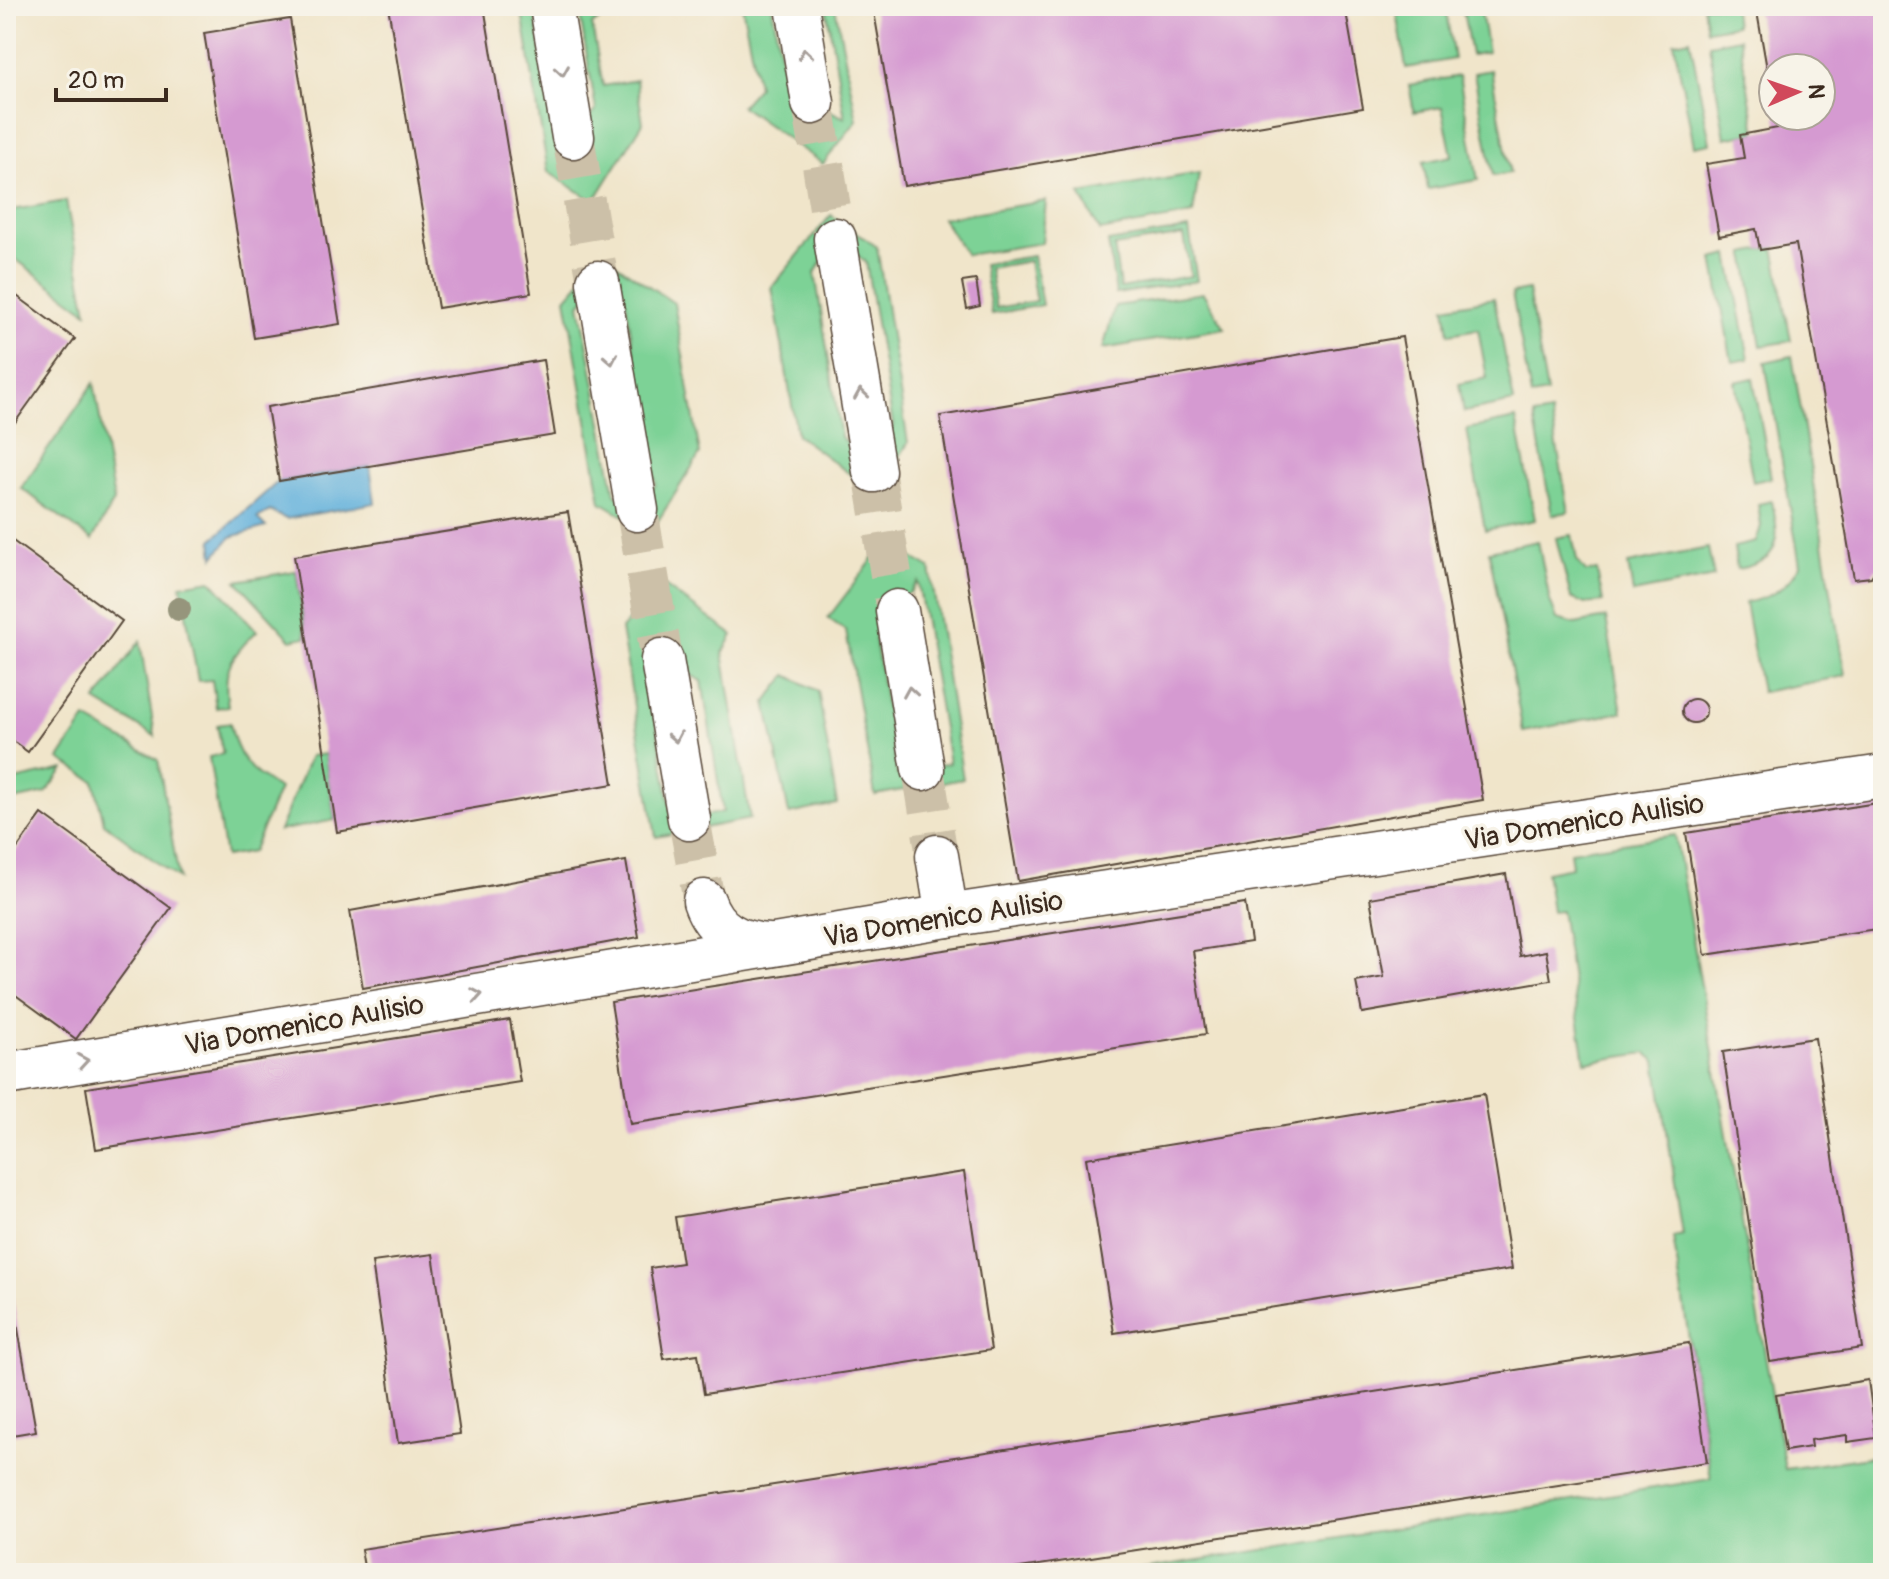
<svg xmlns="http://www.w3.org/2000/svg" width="1889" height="1579" viewBox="0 0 1889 1579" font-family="Pangolin,sans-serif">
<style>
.green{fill:#7dd296;stroke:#5c7e5a;stroke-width:2;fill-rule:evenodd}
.water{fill:#62b1dc;stroke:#4e6e7d;stroke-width:2}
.building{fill:#d59ad1}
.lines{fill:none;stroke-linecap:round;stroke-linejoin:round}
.secondary-tunnel{stroke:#ccc0a8;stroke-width:42;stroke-dasharray:42 21;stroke-linecap:butt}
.secondary-casing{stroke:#564638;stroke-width:45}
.secondary{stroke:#fff;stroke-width:42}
.tree{fill:#96957c}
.oneway{stroke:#a79f9a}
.labels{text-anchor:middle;stroke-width:7;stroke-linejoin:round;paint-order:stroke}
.street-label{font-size:28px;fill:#3b2a1e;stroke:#f7f3e8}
</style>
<rect width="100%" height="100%" fill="#f7f3e8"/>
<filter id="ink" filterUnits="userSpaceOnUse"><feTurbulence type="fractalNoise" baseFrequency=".0125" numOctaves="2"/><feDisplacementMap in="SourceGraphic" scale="16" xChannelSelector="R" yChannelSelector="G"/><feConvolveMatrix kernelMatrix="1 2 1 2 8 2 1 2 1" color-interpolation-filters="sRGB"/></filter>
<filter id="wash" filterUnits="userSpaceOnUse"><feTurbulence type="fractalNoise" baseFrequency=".006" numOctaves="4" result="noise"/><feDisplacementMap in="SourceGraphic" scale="32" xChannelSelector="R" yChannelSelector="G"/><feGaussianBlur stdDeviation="1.8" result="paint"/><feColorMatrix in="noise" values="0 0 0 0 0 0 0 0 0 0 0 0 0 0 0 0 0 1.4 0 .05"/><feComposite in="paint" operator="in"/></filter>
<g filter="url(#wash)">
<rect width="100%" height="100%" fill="#f0e5ca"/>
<g class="green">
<polygon points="521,6 534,6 558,154 596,110 580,15 567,6 619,6 592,25 603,86 636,80 643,123 594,201 548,172"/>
<polygon points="742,6 772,6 786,90 845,118 826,6 835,6 857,120 823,164 741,106 758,87"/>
<polygon points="1396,6 1445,6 1454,59 1406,68"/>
<polygon points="1462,6 1480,6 1488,52 1471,55"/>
<polygon points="1703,6 1733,6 1736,25 1707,30"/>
<polygon points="1739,38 1756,132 1725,138 1709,44"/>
<polygon points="1690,39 1710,143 1694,146 1674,42"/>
<polygon points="1491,70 1510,173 1493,176 1474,73"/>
<polygon points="1459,76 1478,180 1428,189 1423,162 1452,156 1442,107 1414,112 1409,85"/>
<polygon points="1199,173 1193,214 1100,231 1080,194"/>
<polygon points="66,201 87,312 6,252 6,211"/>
<polygon points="1046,201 1042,243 966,255 942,218"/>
<path d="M831 215 877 247 908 443 877 494 797 435 772 287ZM835 239 866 262 893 425 874 470 841 437 815 273Z"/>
<path d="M1189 229 1197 281 1116 294 1108 242ZM1184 235 1191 276 1120 288 1114 246Z"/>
<polygon points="1774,247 1791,341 1761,346 1745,253"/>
<path d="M603 255 674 303 700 454 651 532 601 502 566 298ZM598 282 626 302 656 484 637 510 615 494 580 304Z"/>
<polygon points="1729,255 1749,359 1732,362 1713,259"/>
<path d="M1033 256 1042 305 992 314 983 264ZM1029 261 1036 301 996 308 989 268Z"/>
<polygon points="1528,290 1547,393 1531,396 1512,293"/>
<polygon points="1203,293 1225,328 1103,349 1115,306"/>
<polygon points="1494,298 1514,402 1464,412 1459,384 1487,378 1478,329 1449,334 1445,307"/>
<path d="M1792 356 1845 676 1761 692 1745 603C1772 597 1786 589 1800 565L1765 362Z"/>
<polygon points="1753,378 1771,478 1753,482 1735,382"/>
<polygon points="94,383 114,501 92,540 21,488"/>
<polygon points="1551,413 1569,512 1552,515 1534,416"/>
<polygon points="1516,419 1535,520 1485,530 1467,429"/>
<path d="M1772 501C1780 540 1782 561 1737 569L1734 547 1756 542 1761 526 1758 504Z"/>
<polygon points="1572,535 1577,560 1586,572 1597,571 1603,602 1585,604 1571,598 1556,538"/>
<polygon points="1538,541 1550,601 1557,619 1575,624 1606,618 1622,712 1523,732 1489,551"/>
<path d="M886 542 930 568 963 779 875 795 846 631 828 618ZM918 582 949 763 897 775 875 639Z"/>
<polygon points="1708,548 1714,577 1633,593 1628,564"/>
<polygon points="296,571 306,637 291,640 237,581"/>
<path d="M211 580 257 631C230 657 222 669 228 706L216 708 212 680 198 681 181 585Z"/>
<path d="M662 584 733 635 723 653 750 819 656 837 621 629ZM644 651 702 681 723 812 673 822Z"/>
<polygon points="140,641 155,736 96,701"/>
<polygon points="787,675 818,691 837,804 789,814 766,702"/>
<polygon points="86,719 158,760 179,879 104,823 94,781 59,759"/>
<path d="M230 723C237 758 248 770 279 789L252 852 225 857 209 757 223 754 217 725Z"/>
<polygon points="325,754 335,820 279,831 310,756"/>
<polygon points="6,763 12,768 15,780 64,769 46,793 9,801 6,815"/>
<polygon points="1675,835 1785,1469 1883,1455 1883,1573 1117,1573 1711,1479 1673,1237 1683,1235 1656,1061 1646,1053 1585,1062 1561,911 1552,912 1546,872 1572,867 1570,851"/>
</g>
<polygon class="water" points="370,466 375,503 286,519 270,511 257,518 266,527 231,537 214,557 212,540 279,481"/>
<g id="blocks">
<g class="building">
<polygon points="388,6 484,6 531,293 438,308"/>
<polygon points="873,6 1345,6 1363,108 904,186"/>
<polygon points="1756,6 1883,6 1883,558 1871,577 1854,579 1796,244 1760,250 1756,229 1719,236 1706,164 1744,158 1740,135 1778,128 1776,116 1821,116 1821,68 1773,68 1771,92"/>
<polygon points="290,19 340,324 254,338 204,33"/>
<polygon points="976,280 980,306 967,309 962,282"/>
<polygon points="6,288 75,339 6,435"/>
<polygon points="1402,337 1483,800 1018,881 940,416"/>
<polygon points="543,360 555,435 279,481 267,407"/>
<polygon points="568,512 613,784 337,832 294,556"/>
<polygon points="6,536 122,621 28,752 6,736"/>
<circle cx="1694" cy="711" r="12"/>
<polygon points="1883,802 1883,928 1705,955 1686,833"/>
<polygon points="42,814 171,908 76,1039 6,988 6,864"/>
<polygon points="626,861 639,937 363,988 350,911"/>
<polygon points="1506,874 1520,956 1546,951 1551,980 1362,1013 1356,982 1384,977 1370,898"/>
<polygon points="1245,903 1251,942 1193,951 1206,1034 630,1124 611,1002"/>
<polygon points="510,1020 520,1082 96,1149 86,1088"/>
<polygon points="1815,1038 1862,1348 1770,1362 1723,1052"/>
<polygon points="1484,1094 1512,1269 1114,1333 1086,1158"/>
<polygon points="964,1172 991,1350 704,1394 698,1354 664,1359 650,1268 682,1263 675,1217"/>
<polygon points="433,1254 460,1434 398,1443 372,1262"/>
<polygon points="6,1261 36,1431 6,1436"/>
<polygon points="1689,1343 1707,1462 988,1573 365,1573 361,1549"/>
<polygon points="1868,1380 1876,1438 1847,1442 1847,1435 1810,1440 1811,1447 1785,1451 1776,1395"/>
</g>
</g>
</g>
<g filter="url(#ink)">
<use href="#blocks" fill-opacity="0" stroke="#564638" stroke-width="2"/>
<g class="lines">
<g class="secondary-tunnel">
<polyline points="813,103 835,239"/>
<polyline points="573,137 598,282"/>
<polyline points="874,471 897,611"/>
<polyline points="637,510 662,660"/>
<polyline points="923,769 937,856"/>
<polyline points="689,819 704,901"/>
</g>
<defs>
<g id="secondary">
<polyline points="551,6 573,137"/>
<polyline points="797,6 813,103"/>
<polyline points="835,239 874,471"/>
<polyline points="598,282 637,510"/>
<polyline points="897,611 923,769"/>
<polyline points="662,660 689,819"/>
<polyline points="937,856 947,916"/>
<path d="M704 901C714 931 738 943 768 945"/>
<polyline points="6,1074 947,916 1883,776"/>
</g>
</defs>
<use href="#secondary" class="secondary-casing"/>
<use href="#secondary" class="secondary"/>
</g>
<circle class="tree" cx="179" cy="609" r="12"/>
<defs><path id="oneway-chevron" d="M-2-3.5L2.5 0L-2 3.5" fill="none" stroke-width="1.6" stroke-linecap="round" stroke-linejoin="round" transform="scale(2)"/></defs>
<g class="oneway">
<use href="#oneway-chevron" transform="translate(805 54) rotate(-99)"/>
<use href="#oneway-chevron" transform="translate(562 71) rotate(81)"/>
<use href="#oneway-chevron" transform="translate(611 359) rotate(80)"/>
<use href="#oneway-chevron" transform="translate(861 394) rotate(-99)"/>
<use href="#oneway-chevron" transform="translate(910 692) rotate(-99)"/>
<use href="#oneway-chevron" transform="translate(675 737) rotate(80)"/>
<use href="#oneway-chevron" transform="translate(477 995) rotate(-10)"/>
<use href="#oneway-chevron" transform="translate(83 1061) rotate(-9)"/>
</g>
</g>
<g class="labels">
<g class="street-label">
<text transform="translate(1584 821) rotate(-9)" y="10">Via Domenico Aulisio</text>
<text transform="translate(943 918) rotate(-9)" y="10">Via Domenico Aulisio</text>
<text transform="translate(304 1024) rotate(-10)" y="10">Via Domenico Aulisio</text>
</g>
</g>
<rect width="1889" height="1579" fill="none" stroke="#f7f3e8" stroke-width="32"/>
<g transform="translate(1797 92) rotate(88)"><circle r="38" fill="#f7f3e8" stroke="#aca397" stroke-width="2"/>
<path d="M0-6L14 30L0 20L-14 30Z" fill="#d1495b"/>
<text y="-12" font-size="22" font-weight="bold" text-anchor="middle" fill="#3b2a1e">N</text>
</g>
<path d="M56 88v12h110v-12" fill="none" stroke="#3b2a1e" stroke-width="4"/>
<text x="68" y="88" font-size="24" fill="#3b2a1e" stroke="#f7f3e8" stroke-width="6" paint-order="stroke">20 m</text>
</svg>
